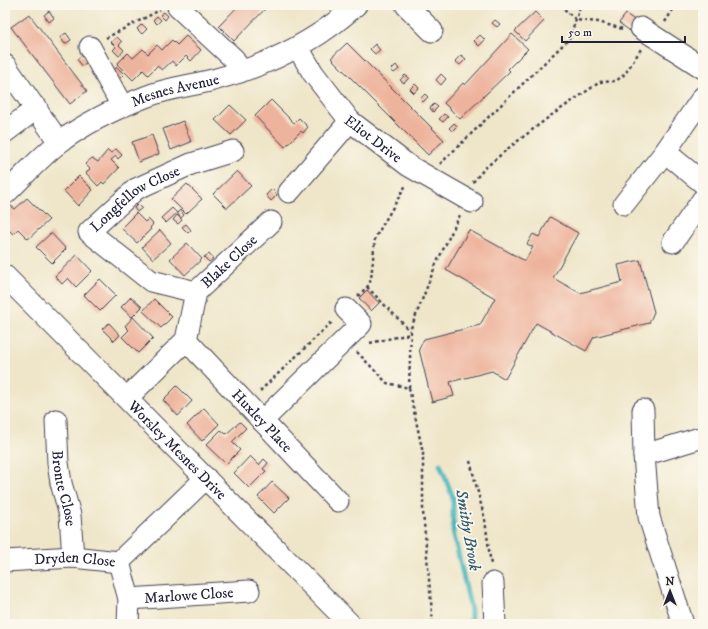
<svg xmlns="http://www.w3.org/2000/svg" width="708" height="629" viewBox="0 0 708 629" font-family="'IM FELL DW Pica',serif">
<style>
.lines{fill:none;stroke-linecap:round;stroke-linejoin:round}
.stream{stroke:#45b5bc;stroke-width:5}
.building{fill:#eeb39c}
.minor-casing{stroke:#413f50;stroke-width:23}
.path{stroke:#413f50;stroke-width:2.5;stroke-dasharray:3 3;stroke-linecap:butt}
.minor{stroke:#fff;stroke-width:21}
.labels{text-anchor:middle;stroke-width:3.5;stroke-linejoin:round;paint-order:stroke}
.street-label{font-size:15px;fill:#22223b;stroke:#fbf7ec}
.water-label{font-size:16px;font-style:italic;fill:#305d6f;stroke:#fbf7ec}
</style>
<rect width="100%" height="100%" fill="#fbf7ec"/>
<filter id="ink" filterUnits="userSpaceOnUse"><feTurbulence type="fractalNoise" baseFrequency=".025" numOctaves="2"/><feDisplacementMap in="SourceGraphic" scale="8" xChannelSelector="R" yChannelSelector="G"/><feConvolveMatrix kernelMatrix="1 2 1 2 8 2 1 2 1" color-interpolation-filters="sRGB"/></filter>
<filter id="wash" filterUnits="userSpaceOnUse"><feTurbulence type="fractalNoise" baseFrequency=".012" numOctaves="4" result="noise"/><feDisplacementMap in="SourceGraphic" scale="16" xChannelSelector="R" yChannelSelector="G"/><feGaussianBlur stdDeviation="0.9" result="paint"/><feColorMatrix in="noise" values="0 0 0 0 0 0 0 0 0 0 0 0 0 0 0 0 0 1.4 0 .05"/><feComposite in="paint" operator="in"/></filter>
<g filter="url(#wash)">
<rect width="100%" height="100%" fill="#efe6c9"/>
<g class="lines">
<polyline class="stream" points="440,464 453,498 453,531 471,610 471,624"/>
</g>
<g id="blocks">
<g class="building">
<polygon points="239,5 269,5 234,41 219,26"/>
<polygon points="49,11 54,18 49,22 44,15"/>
<polygon points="164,12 168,16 165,20 160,15"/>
<polygon points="535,12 544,21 525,41 515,31"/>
<polygon points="29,14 87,91 70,104 11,27"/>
<polygon points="626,14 640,24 633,33 619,23"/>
<polygon points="157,16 161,20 157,24 153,20"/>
<polygon points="495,20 500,24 497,27 492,23"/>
<polygon points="142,24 147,29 142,34 137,29"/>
<polygon points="66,33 71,40 65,44 60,37"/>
<polygon points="512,34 528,49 508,69 510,71 460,119 444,103 463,83 465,85"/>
<polygon points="480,35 485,40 479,46 474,41"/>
<polygon points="186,36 201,50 191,61 186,56 176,66 172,61 162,70 157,66 148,75 143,70 133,80 117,64 128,53 133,58 143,49 148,54 157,45 162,50 172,40 177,45"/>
<polygon points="117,37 122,42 119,45 124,50 119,56 113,50 116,47 111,42"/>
<polygon points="347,43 444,140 428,155 331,58"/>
<polygon points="375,44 380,50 375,54 370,49"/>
<polygon points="82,55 87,62 82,66 77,59"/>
<polygon points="461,55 466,59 460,65 455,61"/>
<polygon points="396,65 399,69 394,73 391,70"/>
<polygon points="117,67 124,74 117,81 110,74"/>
<polygon points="441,74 446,79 441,85 436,80"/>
<polygon points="405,75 409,78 404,83 400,80"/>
<polygon points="415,84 419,88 414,93 410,89"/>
<polygon points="425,94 428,97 423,102 420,99"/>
<polygon points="271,100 294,123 299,118 308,127 303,133 301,131 285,147 255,116"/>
<polygon points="434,104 438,107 433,112 430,108"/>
<polygon points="230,105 246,120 231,135 215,120"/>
<polygon points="444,114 448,117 443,122 439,119"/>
<polygon points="183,121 191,142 171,150 163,129"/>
<polygon points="454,123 457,126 452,131 449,128"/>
<polygon points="152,135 159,154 139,162 132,142"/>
<polygon points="116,149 122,155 118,159 116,156 111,160 119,168 104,184 102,182 98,186 86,173 90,169 85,164 92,158 98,162 108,150 111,153"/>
<polygon points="237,171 251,186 227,208 213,194"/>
<polygon points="79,176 93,190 78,206 64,191"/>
<polygon points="187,184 202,199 186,214 171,199"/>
<polygon points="272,189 277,195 271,201 266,195"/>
<polygon points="27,198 49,220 28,239 18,229 13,234 5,226 5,221 8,218 5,212 11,206 15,209"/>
<polygon points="138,204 142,208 137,212 134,208"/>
<polygon points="172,208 177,213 166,223 161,218"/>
<polygon points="180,210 184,215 181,218 177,213"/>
<polygon points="136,213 145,222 148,219 153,224 150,228 151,229 137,243 121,228"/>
<polygon points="177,215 182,220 178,224 173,220"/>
<polygon points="550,217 578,233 553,278 580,293 622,282 618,265 640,260 654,312 649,323 594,337 586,351 536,323 505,379 492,371 450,382 454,396 432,402 419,349 424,339 480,325 495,298 446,270 469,230 525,261 533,247 527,244 533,234 539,237"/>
<polygon points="186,224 191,230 188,233 182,227"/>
<polygon points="160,230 171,243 153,259 142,247"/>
<polygon points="51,233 66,249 52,263 36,247"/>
<polygon points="187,243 202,259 185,275 170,259"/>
<polygon points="209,254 213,259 209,262 204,257"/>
<polygon points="77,255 92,271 76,287 68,278 62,284 55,276"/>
<polygon points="100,279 116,295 100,311 84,295"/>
<polygon points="367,290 379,303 371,311 359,298"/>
<polygon points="131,297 142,307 132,317 121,307"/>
<polygon points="154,299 172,317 161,328 143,311"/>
<polygon points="133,317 153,338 138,353 122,337 129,330 125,326"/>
<polygon points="109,323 120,335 114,341 102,329"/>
<polygon points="177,386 192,401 178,416 163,400"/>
<polygon points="204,408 219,424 202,441 187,425"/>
<polygon points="240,422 246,428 232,442 240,450 226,464 206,445 221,430 226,434"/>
<polygon points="250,456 259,465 264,459 268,463 263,469 266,471 249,488 234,473"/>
<polygon points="272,482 289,498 274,513 258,497"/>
</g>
</g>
</g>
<g filter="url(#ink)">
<use href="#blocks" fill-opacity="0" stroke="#413f50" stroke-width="1"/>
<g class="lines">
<defs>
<g id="minor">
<polyline points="406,5 432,31"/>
<polyline points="178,7 234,59 240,72"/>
<polyline points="641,28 703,68"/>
<polyline points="90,47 122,106"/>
<path id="s1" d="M298 48 313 73 350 121 409 166 472 202"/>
<polyline points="5,65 59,142"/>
<polyline points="5,132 37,108"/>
<polyline points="665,152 703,183"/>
<polyline points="289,192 350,121"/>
<path id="s2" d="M5 194C23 177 40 157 60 142 84 124 117 108 145 97 167 88 190 86 213 80 266 66 315 43 356 5"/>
<polyline points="624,204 665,152 703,97"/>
<polyline points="673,242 703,199"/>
<path id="s3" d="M5 276 350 624"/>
<path id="s4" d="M196 292 151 281 89 232 136 189 191 164 233 151"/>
<path id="s5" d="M186 340 338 501"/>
<path id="s6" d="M127 398 186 340 196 292 271 222"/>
<polyline points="643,410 644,455"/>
<path id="s7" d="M56 420 58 463 61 483 70 515 73 557"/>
<polyline points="262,421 361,324 346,309"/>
<path id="s8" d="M5 561 73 557 119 562 206 478"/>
<polyline points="119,562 129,599 128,624"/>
<polyline points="493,583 495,624"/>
<path id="s9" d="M129 599 249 591"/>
<polyline points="683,624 649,517 644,455 703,437"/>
</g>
</defs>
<use href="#minor" class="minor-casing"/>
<g class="path">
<polyline points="560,5 576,20 598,22 623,29"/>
<polyline points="665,22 676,5"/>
<polyline points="106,38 160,10"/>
<polyline points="440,164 569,39 581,5"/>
<polyline points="473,182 485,168 510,147 549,117 600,82 616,81 625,74 641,49"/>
<polyline points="367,287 410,331"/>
<polyline points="358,296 369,285 371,279 375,238 406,185"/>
<polyline points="370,343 410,334"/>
<polyline points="357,352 387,383 409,388 423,453 423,512 433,624"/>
<polyline points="409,388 411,328 436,264 460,215"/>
<polyline points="260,391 333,321"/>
<polyline points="470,461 485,520 491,565"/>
</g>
<use href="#minor" class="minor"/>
</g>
</g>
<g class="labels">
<g class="street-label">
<text dy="5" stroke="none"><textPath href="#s2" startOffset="203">Mesnes Avenue</textPath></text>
<text dy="5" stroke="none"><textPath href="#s1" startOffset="119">Eliot Drive</textPath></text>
<text dy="5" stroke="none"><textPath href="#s4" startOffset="183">Longfellow Close</textPath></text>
<text dy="5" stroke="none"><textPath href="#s6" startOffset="177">Blake Close</textPath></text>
<text dy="5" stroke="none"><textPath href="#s5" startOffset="111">Huxley Place</textPath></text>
<text dy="5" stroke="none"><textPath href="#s3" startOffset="245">Worsley Mesnes Drive</textPath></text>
<text dy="5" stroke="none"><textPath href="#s7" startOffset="69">Bronte Close</textPath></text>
<text dy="5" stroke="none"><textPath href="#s8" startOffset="70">Dryden Close</textPath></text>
<text dy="5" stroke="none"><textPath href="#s9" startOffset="60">Marlowe Close</textPath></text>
</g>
<g class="water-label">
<text transform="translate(469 530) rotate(80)" y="6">Smithy Brook</text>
</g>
</g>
<rect width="708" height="629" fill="none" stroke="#fbf7ec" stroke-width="20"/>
<g transform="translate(670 591)" stroke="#fbf7ec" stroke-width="3" paint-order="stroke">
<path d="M0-3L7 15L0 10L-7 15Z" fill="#22223b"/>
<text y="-6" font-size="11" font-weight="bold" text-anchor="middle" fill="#22223b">N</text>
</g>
<path d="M562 36v6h123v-6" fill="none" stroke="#22223b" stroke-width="2"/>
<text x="568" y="36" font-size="12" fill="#22223b" stroke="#fbf7ec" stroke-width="3" paint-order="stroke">50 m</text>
</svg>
